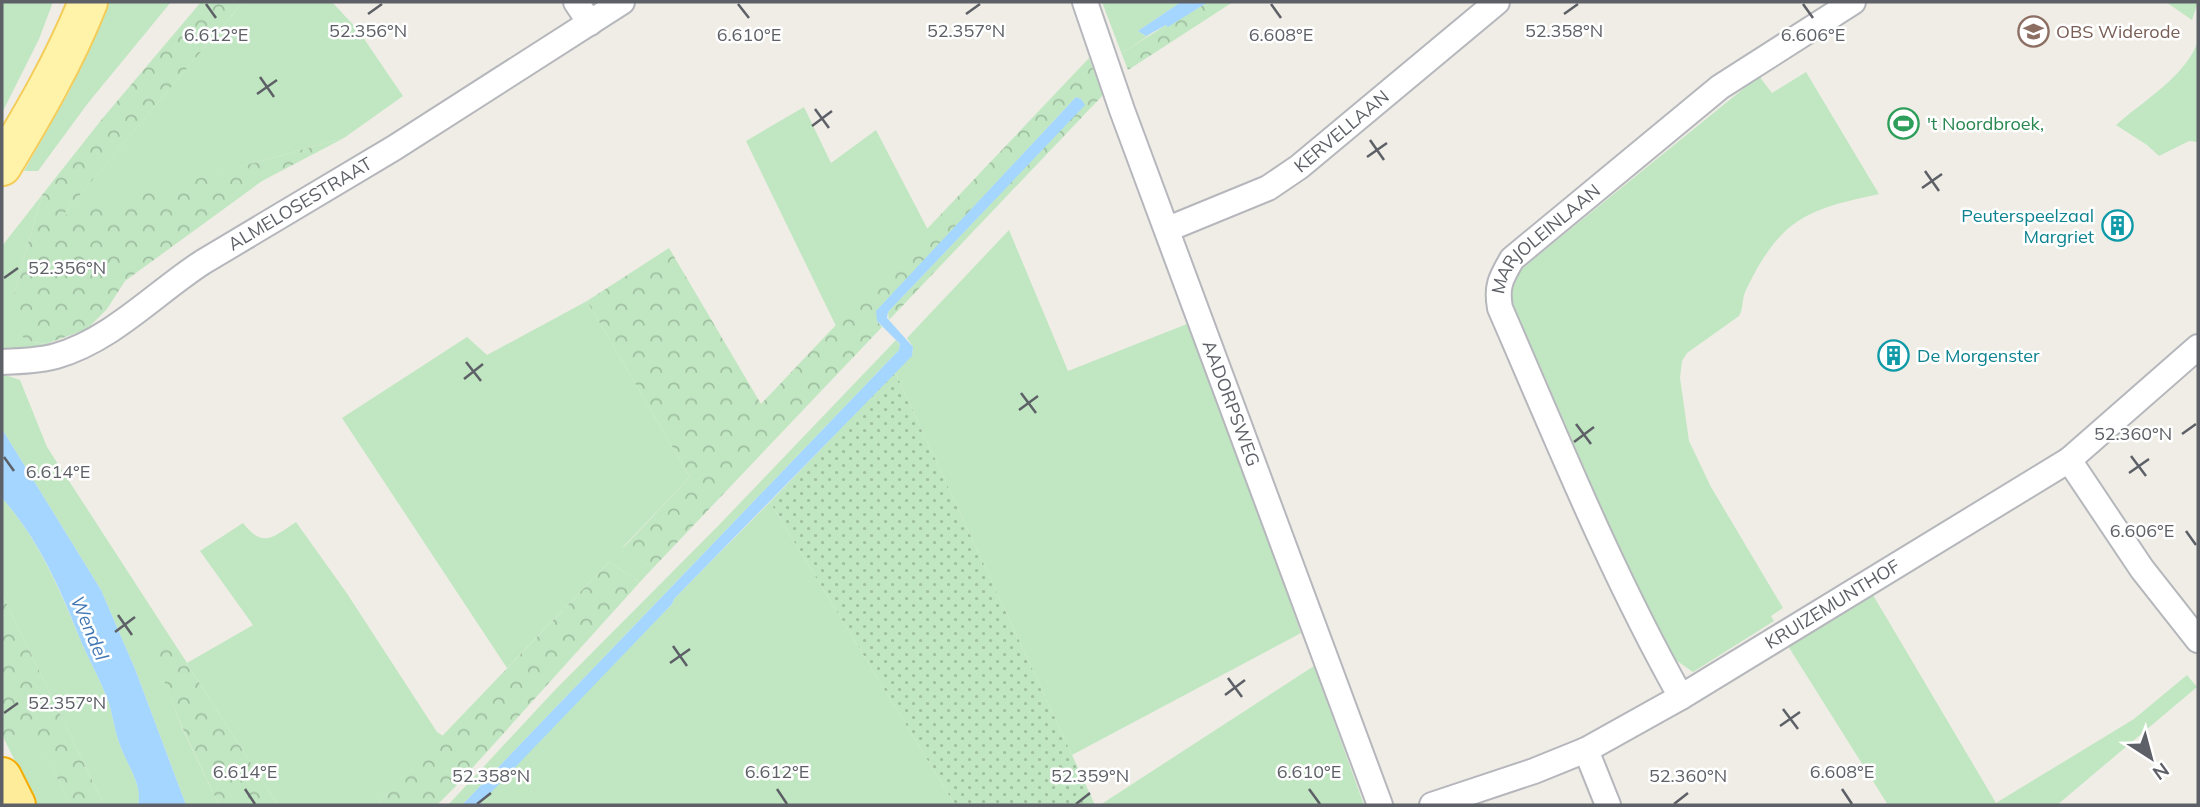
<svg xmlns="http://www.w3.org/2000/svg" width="2200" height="807" viewBox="0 0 2200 807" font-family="Mulish,sans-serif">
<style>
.grass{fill:#c1e7c2}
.forest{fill:url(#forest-crowns)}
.garden{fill:url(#garden-dots)}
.water{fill:#a5d6ff}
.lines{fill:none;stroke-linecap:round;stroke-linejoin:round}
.minor-casing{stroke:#b5b7bc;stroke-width:28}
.primary-casing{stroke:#f4cc59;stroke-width:42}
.trunk-casing{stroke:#f4ac00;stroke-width:42}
.minor{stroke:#fff;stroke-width:24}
.primary{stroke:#fff3aa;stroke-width:38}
.trunk{stroke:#ffec9b;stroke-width:38}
.ticks{fill:none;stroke:#5d6066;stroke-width:2.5}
.labels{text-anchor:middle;stroke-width:5;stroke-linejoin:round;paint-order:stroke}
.education-label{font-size:18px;fill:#785e54;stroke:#fff;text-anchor:start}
.leisure-label{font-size:18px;fill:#27864d;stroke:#fff;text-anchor:start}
.street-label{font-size:18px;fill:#5d6066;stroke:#fff}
.culture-label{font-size:18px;fill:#0d838f;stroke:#fff;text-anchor:end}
.water-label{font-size:19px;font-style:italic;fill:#3f76b4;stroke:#fff}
.ticks-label{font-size:18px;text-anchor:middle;fill:#5d6066;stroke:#fff;stroke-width:5;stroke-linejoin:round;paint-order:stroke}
</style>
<defs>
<pattern id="forest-crowns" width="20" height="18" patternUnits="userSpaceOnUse" patternTransform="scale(1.75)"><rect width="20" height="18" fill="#c1e7c2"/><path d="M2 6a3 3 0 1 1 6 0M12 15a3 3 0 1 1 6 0" fill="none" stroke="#a0bfa1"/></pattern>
<pattern id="garden-dots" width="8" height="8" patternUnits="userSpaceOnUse" patternTransform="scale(1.75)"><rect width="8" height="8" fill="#c1e7c2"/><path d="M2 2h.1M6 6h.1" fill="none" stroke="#a0bfa1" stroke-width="1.8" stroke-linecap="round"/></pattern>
</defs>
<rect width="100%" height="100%" fill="#efede5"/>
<g class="grass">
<polygon points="2,2 53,2 39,39 2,113"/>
<polygon points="109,2 171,2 88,103 38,171 24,171 69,92"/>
<polygon points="243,2 332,2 358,30 403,96 344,138 61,217"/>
<polygon points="1102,2 1181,2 1138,31 1146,36 1155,31 1127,50 1121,52"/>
<polygon points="2166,2 2198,2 2192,20"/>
<path d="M2198 41V142L2189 141 2159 156 2147 145 2116 125C2143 101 2186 76 2198 41Z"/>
<path d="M1806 72 1879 194C1816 208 1786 214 1753 276 1750 282 1746 289 1744 295 1742 303 1743 309 1739 316L1687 353 1682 361 1680 378 1689 441 1711 487 1783 608 1771 616 1774 621 1693 672 1667 654 1654 629 1508 292 1514 275 1759 76 1772 93Z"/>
<polygon points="804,107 831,163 876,130 928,230 836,326 746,141"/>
<polygon points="42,195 14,293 27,341 46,344 37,353 2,353 2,246"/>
<polygon points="1009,230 1068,371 1192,322 1301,633 1072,755 895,372 912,355 913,347 907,338"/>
<polygon points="587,301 690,477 623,547 653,568 640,582 609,562 507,668 342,418 467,337 487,355"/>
<polygon points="896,340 900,345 899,350 462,805 448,805 554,691 718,526"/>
<path d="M2 374 20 380 47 447 187 663 253 625 200 551 243 523C263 549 273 537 296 522L346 592 437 732 443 736 376 805H278L187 664 183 666 155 655 182 728 219 805H186L135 669 101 590 2 429Z"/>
<path d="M2 498C39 540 59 588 80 639 89 660 101 681 109 703 113 717 115 732 120 745 127 765 143 785 138 805H104L2 594Z"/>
<polygon points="770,502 955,805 479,805 572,706 672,604 674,599"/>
<polygon points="1873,595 1996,803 2134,719 2187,675 2197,687 2057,805 1888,805 1788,646"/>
<polygon points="1314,666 1364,805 1100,805"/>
<polygon points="32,727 71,805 37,805 4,739"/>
</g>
<g class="forest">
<polygon points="201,2 243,2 62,216 344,138 262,181 125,281 107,309 87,329 46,344 27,341 20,334 14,293 42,195 102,119"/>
<polygon points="1208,2 1233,2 1128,70 1121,52 1127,50 1166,25 1169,26"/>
<polygon points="1089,58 1103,95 889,320 888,312 1084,105 1081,99 1076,97 877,311 877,321 882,327 653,568 623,548 690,477 587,301 669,248 761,404"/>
<polygon points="609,562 640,582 456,786 437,805 376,805"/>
<polygon points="2,594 104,805 71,805 32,728 4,739 2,733"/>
<polygon points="167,645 182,666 187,664 278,805 219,805 182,727 154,655"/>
</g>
<polygon class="garden" points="895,372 1072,755 1095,805 955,805 770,502"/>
<g class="water">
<polygon points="1181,2 1208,2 1168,27 1166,25 1146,36 1138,31"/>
<polygon points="1076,97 1081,99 1085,105 888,312 887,318 913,347 912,356 674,599 672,604 479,805 462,805 899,350 900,344 877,321 876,311"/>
<path d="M2 429 101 590 135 669 186 805H138C143 785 127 765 120 745 115 732 113 717 109 703 101 681 89 660 80 639 60 588 39 540 2 498Z"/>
</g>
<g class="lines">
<defs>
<g id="minor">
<polyline points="576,2 590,23"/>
<path id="s1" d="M1085 2 1122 110 1380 805"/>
<path id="s2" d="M1168 229 1268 188 1299 167 1497 2"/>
<path id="s3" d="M2 362C19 361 39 361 56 356 112 340 155 293 203 262L394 148 622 2"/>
<polyline points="2069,460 2142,569 2198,640"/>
<path id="s4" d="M1681 697C1611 573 1557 439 1500 308 1496 286 1501 278 1512 259L1720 87 1853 2"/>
<polyline points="1586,750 1608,805"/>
<path id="s5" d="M1432 805 1534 771 1586 750 1681 697 2069 460 2198 347"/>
</g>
<path id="primary" d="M2 166C34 113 65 60 88 2"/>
<polyline id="trunk" points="2,777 16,805"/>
</defs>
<use href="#minor" class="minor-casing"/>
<use href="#primary" class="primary-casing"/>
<use href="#trunk" class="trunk-casing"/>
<use href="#minor" class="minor"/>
<use href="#primary" class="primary"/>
<use href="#trunk" class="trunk"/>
</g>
<path class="ticks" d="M206 4 216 18M738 4 749 18M1271 4 1281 18M1803 4 1813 18M368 14 382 4M966 14 980 4M1564 14 1578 4M260 77 274 97M257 94 277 80M815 109 829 128M812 126 832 111M1370 140 1384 160M1367 157 1387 143M1925 171 1939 191M1922 188 1942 174M4 278 18 268M466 362 481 381M464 379 483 364M1021 393 1036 413M1019 410 1038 396M1576 424 1591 444M2182 434 2196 424M1574 442 1594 427M2131 456 2146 476M4 457 14 471M2129 473 2149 459M2186 531 2196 545M118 615 132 635M115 632 135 617M673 646 687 666M670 663 690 649M1228 678 1242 697M1225 695 1245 680M1783 709 1798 729M4 713 18 703M1780 726 1800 712M245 789 255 804M777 789 787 804M1309 789 1320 804M1842 789 1852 804M477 804 491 793M1076 804 1090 793M1674 804 1688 793"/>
<defs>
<symbol id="school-ring" viewBox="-11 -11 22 22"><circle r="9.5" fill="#fff" stroke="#8d6e63" stroke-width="1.5"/><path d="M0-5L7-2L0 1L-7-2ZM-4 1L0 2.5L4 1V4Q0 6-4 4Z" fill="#8d6e63"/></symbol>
<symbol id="stadium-ring" viewBox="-11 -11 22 22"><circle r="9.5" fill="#fff" stroke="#2e9e5b" stroke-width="1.5"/><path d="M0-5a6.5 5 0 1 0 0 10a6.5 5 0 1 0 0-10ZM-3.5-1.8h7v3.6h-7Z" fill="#2e9e5b"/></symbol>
<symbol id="building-ring" viewBox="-11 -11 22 22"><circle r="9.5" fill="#fff" stroke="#0f9aa8" stroke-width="1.5"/><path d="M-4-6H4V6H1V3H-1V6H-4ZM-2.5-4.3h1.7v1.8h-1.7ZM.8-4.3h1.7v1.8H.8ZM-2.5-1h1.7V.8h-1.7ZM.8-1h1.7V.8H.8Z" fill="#0f9aa8"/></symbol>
</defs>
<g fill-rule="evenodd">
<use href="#school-ring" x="2016" y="14" width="35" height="35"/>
<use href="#stadium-ring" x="1886" y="106" width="35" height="35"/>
<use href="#building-ring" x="2100" y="208" width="35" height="35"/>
<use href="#building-ring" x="1876" y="338" width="35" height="35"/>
</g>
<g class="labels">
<g class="education-label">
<text x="2056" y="38">OBS Widerode</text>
</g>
<g class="leisure-label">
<text x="1927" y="130">'t Noordbroek,</text>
</g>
<g class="street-label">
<text dy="6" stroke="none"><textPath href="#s2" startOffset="201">KERVELLAAN</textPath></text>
<text dy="6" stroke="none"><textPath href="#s3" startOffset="343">ALMELOSESTRAAT</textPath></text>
<text dy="6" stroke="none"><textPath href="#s4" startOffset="518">MARJOLEINLAAN</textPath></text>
<text dy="6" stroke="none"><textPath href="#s1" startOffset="427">AADORPSWEG</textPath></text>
<text dy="6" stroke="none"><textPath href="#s5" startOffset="450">KRUIZEMUNTHOF</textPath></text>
</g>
<g class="culture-label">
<text x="2094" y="222">Peuterspeelzaal<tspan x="2094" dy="21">Margriet</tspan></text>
<text x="1917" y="362" text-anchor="start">De Morgenster</text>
</g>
<g class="water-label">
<text transform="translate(90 628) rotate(67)" y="7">Wendel</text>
</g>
</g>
<g class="ticks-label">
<text x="368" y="37">52.356°N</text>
<text x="966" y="37">52.357°N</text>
<text x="1564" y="37">52.358°N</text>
<text x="216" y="41">6.612°E</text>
<text x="749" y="41">6.610°E</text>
<text x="1281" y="41">6.608°E</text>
<text x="1813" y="41">6.606°E</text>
<text x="67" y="274">52.356°N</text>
<text x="2133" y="440">52.360°N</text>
<text x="58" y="478">6.614°E</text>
<text x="2142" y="537">6.606°E</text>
<text x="67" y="709">52.357°N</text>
<text x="245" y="778">6.614°E</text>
<text x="777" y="778">6.612°E</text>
<text x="1309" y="778">6.610°E</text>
<text x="1842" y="778">6.608°E</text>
<text x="491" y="782">52.358°N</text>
<text x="1090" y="782">52.359°N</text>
<text x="1688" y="782">52.360°N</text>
</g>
<rect width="2200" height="807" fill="none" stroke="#5d6066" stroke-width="7"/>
<g transform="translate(2151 758) rotate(144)" stroke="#ffffff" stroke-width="5" paint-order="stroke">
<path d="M0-5L12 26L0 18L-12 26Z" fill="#5d6066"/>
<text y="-10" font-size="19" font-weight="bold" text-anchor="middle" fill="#5d6066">N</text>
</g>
</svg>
